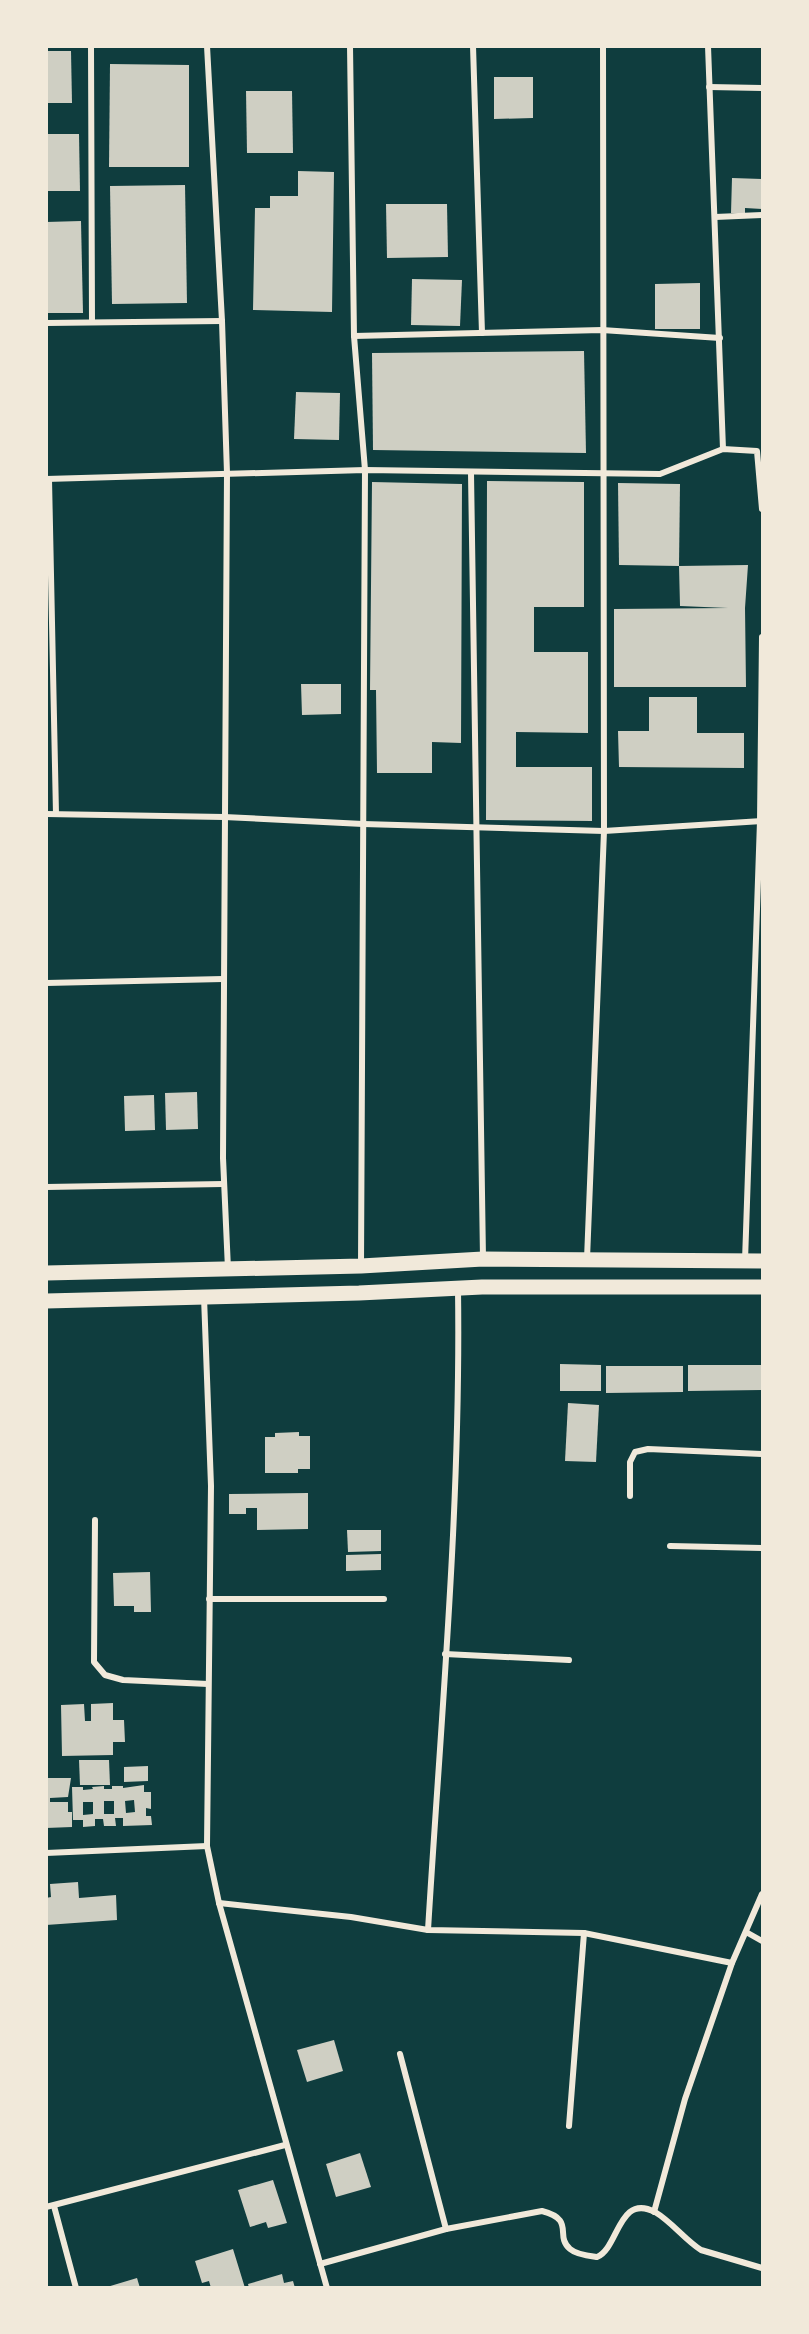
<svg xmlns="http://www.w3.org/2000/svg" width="809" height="2334" viewBox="0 0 809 2334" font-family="'PT Sans Narrow',sans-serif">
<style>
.building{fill:#cfcfc3;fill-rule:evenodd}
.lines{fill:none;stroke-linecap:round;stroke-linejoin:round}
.minor{stroke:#f1e9da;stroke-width:6}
.primary{stroke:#f1e9da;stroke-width:15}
</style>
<rect width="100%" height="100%" fill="#0f3d3e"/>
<g class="building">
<polygon points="46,51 71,51 72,103 46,103"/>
<polygon points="110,64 189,65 189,167 109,167"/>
<polygon points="494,77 533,77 533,118 494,119"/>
<polygon points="246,91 292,91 293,153 247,153"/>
<polygon points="46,134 79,134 80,191 46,191"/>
<polygon points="298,171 334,172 332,312 253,310 255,208 270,208 270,196 298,196"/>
<polygon points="732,178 762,179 762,209 745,208 745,214 731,213"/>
<polygon points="185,185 187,303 112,304 110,186"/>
<polygon points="386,204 447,204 448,257 387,258"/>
<polygon points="81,221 83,313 46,313 46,222"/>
<polygon points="412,279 462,280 460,326 411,325"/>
<polygon points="700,283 700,329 655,329 655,284"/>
<polygon points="584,351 586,453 373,450 372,353"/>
<polygon points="296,392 340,393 339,440 294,439"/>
<polygon points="487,481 584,482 584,607 534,607 534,652 588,652 588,733 516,732 516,767 592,767 592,821 486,820"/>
<polygon points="372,482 462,484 461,743 432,742 432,773 377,773 376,690 370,690"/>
<polygon points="618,483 680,484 679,566 619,565"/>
<polygon points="748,565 745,608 746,687 614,687 614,609 728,608 680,606 679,566"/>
<polygon points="301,684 341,684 341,714 302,715"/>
<polygon points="649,697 697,697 697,733 744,733 744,768 619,767 618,731 649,731"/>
<polygon points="197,1092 198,1129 166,1130 165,1093"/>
<polygon points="154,1095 155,1130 125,1131 124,1096"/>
<polygon points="560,1364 601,1365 601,1391 560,1391"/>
<polygon points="688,1365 762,1365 762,1390 688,1391"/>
<polygon points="606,1366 683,1366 683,1392 606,1393"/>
<polygon points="568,1403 599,1405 596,1462 565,1461"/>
<polygon points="299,1432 299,1436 310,1436 310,1469 298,1469 298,1473 265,1473 265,1437 275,1437 275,1433"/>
<polygon points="308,1493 308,1529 257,1530 257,1508 246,1508 246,1514 229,1514 229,1494"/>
<polygon points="347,1530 381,1530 381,1551 348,1552"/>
<polygon points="381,1554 381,1570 346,1571 346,1555"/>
<polygon points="150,1572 151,1612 134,1612 134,1606 114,1606 113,1573"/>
<polygon points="113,1703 113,1720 124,1720 125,1742 113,1742 113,1755 62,1756 61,1705 84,1704 85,1721 91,1721 91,1704"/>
<polygon points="79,1760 109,1760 110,1785 80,1785"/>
<polygon points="148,1766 148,1781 124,1782 124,1767"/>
<polygon points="46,1778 71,1778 68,1797 50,1798 50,1802 68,1802 68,1812 72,1812 72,1827 46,1828"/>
<path d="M144 1785V1792H151V1809L146 1808V1816H151L152 1825 123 1826V1818H115L116 1826H104L103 1819H95V1826L83 1827V1820H73L72 1787H83V1790L93 1789 92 1787 104 1786V1789H112V1786H123V1788ZM134 1800 135 1812 126 1813 125 1801ZM104 1801H114V1814H104ZM83 1802H93V1814L83 1815Z"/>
<polygon points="78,1882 79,1898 116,1895 117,1920 46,1925 46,1898 51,1897 50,1884"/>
<polygon points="334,2040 343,2071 307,2082 297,2050"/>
<polygon points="360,2153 371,2187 336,2197 326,2164"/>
<polygon points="273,2180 287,2223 268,2228 266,2222 250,2227 238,2190"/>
<polygon points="233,2249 245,2288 211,2288 209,2281 202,2283 195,2261"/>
<polygon points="282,2274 284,2283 293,2281 295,2288 249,2288 248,2284"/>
<polygon points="137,2278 140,2288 107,2288 107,2287"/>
</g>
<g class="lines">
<g class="minor">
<polyline points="91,46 92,321"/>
<polyline points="207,46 222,321 227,473 223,1158 228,1269"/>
<polyline points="350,46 354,336 365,470 361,1266"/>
<polyline points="473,46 482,333"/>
<polyline points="708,46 723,449"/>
<polyline points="709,87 762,88"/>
<polyline points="715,217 762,215"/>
<polyline points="46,323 222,321"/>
<polyline points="354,336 602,330 720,338"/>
<polyline points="471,473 483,1258"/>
<polyline points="46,479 365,470 660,474 723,449 757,451 762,509"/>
<polyline points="49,479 56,814"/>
<polyline points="46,814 224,817 363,824 604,831 762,821"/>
<polyline points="46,983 223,979"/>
<polyline points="46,1187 223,1184"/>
<polyline points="587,1259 604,831 603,46"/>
<polyline points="745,1261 760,821 762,637"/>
<polyline points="204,1297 211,1486 207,1846 219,1903 327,2288"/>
<polyline points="630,1496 630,1462 635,1452 648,1449 762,1454"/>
<polyline points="95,1520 94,1662 105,1675 123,1680 208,1684"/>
<polyline points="670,1546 762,1548"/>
<polyline points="209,1599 384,1599"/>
<polyline points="445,1654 569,1660"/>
<polyline points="46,1853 207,1846"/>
<polyline points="219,1903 351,1917 428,1930 584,1933 732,1963"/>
<path d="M428 1930C441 1717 461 1503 458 1289"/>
<polyline points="746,1932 762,1941"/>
<polyline points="400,2054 446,2229"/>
<polyline points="569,2126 584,1933"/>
<polyline points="54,2206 76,2288"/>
<polyline points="46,2207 285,2145"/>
<polyline points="654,2212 685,2099 732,1963 762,1894"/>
<path d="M320 2264 446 2229 542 2211C576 2220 554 2235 570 2249 577 2255 589 2256 597 2257 619 2248 618 2193 655 2212 672 2222 685 2240 701 2250L762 2268"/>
</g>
<g class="primary">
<polyline points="46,1273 361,1266 483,1259 762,1261"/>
<polyline points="46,1301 359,1293 482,1287 762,1287"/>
</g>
</g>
<rect width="809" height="2334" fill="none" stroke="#f1e9da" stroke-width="96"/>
</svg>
